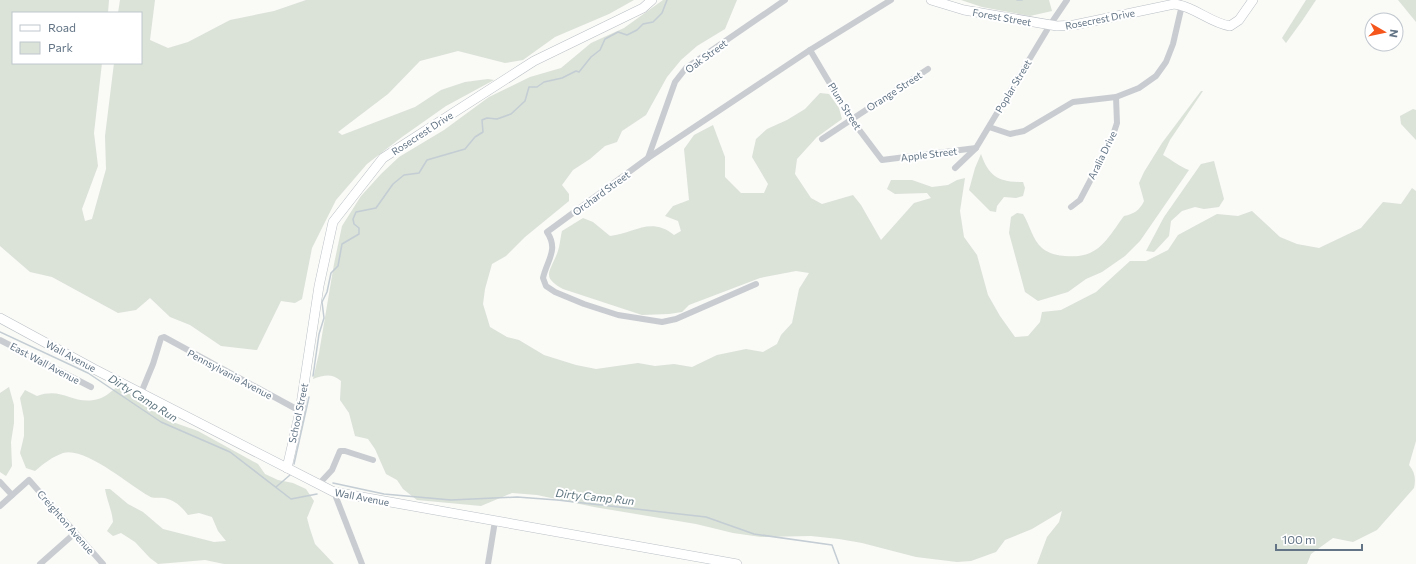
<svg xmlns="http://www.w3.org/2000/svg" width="1416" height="564" viewBox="0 0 1416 564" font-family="Commissioner,sans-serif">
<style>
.green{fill:#dbe2d8}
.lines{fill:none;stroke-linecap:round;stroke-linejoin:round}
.stream{stroke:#c3cdd3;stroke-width:1.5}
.secondary-casing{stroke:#bbc0c5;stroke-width:10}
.street{stroke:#c9cdd1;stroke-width:6}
.secondary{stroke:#fff;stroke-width:9}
.labels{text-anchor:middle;stroke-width:4;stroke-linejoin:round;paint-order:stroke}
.street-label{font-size:10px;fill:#627485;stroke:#fff}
.water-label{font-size:11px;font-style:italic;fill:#5d747e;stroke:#fff}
</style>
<rect width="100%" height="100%" fill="#fafaf7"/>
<g class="green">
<polygon points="0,0 109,0 108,13 13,13 13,63 102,63 94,133 98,166 82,209 85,221 92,219 106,169 105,136 114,63 141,63 141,13 118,13 120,0 155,0 150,40 168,48 188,42 230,20 274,11 306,0 634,0 609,14 555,37 523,60 505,63 458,51 420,61 388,94 338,132 342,135 415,107 441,90 465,82 488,79 494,80 446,106 402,137 367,164 336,200 312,248 302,299 295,303 281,301 257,350 221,346 190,325 170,317 150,298 136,310 118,313 52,277 30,272 0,246"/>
<path d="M663 0H737L725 29 697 46 681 60 667 77 646 115 622 131 617 142 605 146 590 159 573 170 562 185 569 194V201L525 237 506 256 492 264 485 289 483 304 490 327 507 337 519 340 544 355 576 365 596 369 638 363 655 366 674 364 692 367 717 355 746 349 763 352 777 344 781 335 792 323 799 289 809 273 796 271 760 278 689 305 682 312 669 314 642 315 563 289C542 277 549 273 556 256 560 248 560 239 562 231L583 218 593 222 610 236C634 234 650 216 674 235L681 231 678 221 665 216 673 206 689 200 684 149 694 135 713 125 725 157V177L741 193H764L768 184 752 157 756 139 767 129 787 120 805 109 820 93 829 94 839 108 842 119 817 137 797 159 795 174 811 198 822 204 853 195 861 205 881 240 914 203 931 198 927 193 895 194 887 189 891 180H912L932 187 948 185 957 180 965 178 960 211 964 237 977 255 988 295 1000 316 1015 337 1028 336 1040 322 1042 312 1061 310 1096 292 1130 261H1146L1168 250 1178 235 1217 214 1238 216 1252 211 1280 237 1297 244 1319 248 1361 228 1383 202 1401 204 1412 188 1416 191V441L1409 465C1415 472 1416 479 1414 488L1377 530 1353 542 1333 538 1311 554 1307 564H1037L1047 537 1059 522 1062 511 1032 529 1005 540 996 552 971 561 957 562 916 557 862 543 839 539 811 536 761 537 733 533 696 524 594 507 537 495 512 493 481 506 417 500 403 489 397 480 386 474 375 449 368 439 355 436 349 413 340 400 341 381C332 373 324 375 313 379L319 353 334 264 342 226 361 196 381 174 399 157 444 130 489 97 530 77 561 68 591 43 624 28Z"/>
<polygon points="961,0 1049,0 1052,11 1030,16 982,7"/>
<polygon points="1306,0 1316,0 1302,21 1286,43 1282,38"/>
<polygon points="1398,0 1416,0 1416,22"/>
<path d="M1201 91H1203L1170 140 1163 155C1172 160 1180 167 1189 170L1140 241 1125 256 1102 272 1086 279 1068 292 1038 301 1025 292 1009 233 1011 217 1017 213 1023 214C1030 225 1032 239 1042 248 1047 253 1059 256 1065 256 1099 259 1106 240 1124 216 1134 214 1140 210 1144 201L1139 183 1144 172 1162 143Z"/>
<polygon points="1413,109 1416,110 1416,140 1401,124 1400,116"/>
<path d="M981 154C989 177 999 182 1023 182L1025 188 1023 196 1016 198 1004 197 997 206 996 212 990 211 969 190 975 168Z"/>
<polygon points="1214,161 1224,199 1219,207 1204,209 1195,207 1182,211 1171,221 1169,236 1154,252 1146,251 1164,217 1201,164"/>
<path d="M118 386 167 420 198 431 258 464 265 474 278 480 293 483 306 489 314 501 307 518 310 529 315 544 334 564H224L205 560 158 564 150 558 135 542 121 533 113 536 107 531 113 522C112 510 107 501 105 489H110L128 504 143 512 163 529 214 542 226 541 218 531 212 517 199 513 188 515C182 507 175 500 164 498 159 497 153 499 149 496 129 485 85 446 63 453 52 457 43 464 35 471L26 468 20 453 24 436V418L20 398 25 390 37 396C62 387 72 404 94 400 103 399 111 392 118 386Z"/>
<polygon points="9,387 14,405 14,423 11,442 12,466 6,476 0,472 0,393"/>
</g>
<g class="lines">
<g class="stream">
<polyline points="1017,0 1022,0"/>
<polyline points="0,332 88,373 161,422 230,452 291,499 317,494"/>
<polyline points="313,376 319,334 324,318 322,302 327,292 331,273 338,266 342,244 359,234 359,228 354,224 353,219 356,212 376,208 393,184 404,175 419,173 427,160 465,149 475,137 483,132 482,120 487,118 497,119 511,114 525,101 529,87 537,87 544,82 562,78 576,71 579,72 591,57 600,50 605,39 618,32 627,35 637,30 643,24 653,22 662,13 667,0"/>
<polyline points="294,464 309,397"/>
<polyline points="333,483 384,494 451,500 517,497 557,500 706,517 754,534 832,545 839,564"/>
<polyline points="276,487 290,475"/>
</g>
<defs>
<g id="secondary">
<path d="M931 0 964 10 1057 26 1074 25 1174 4C1194 6 1210 23 1230 26L1239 20 1253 0"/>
<polyline points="0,318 94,369 334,492 737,564"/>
<polyline points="287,468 300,411 319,286 333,222 383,158 534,61 643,8 652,0"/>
</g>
</defs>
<use href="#secondary" class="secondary-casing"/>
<g class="street">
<polyline points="810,50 851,119 882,160 976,148"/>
<polyline points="989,127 1010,134 1024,131 1073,102 1116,97 1139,88 1156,76 1166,62 1173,44 1182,5"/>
<polyline points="822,139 928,69"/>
<polyline points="648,158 675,82 686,68 785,0"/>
<polyline points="955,168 976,148 1050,25 1067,0"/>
<polyline points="1071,207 1080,200 1111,141 1117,123 1116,97"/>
<path d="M756 284 676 319 662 322 618 315 584 304 555 292 546 286 543 278C547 260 559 250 547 232L648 158 810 50 891 0"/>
<polyline points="0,340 91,387"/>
<polyline points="141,393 153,364 161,338 164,337 300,411"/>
<polyline points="0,482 12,495"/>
<polyline points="319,484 332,470 340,451 345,451 373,460"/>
<polyline points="334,492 362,564"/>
<polyline points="0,506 29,480 103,564"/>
<polyline points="40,564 75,533"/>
<polyline points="488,564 495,521"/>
</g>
<use href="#secondary" class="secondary"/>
</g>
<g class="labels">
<g class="street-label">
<text transform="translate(1002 17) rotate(10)" y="4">Forest Street</text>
<text transform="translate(1100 19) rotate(-11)" y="4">Rosecrest Drive</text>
<text transform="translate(706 56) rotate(-36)" y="4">Oak Street</text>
<text transform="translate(1013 86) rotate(-59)" y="4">Poplar Street</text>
<text transform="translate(894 91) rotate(-33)" y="4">Orange Street</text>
<text transform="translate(845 106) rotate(58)" y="4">Plum Street</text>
<text transform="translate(422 133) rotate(-33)" y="4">Rosecrest Drive</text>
<text transform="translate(929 154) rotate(-7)" y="4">Apple Street</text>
<text transform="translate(1102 155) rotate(-64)" y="4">Aralia Drive</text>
<text transform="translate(601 193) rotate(-36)" y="4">Orchard Street</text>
<text transform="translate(71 356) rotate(28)" y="4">Wall Avenue</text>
<text transform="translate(45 363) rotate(28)" y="4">East Wall Avenue</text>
<text transform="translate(230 374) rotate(28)" y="4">Pennsylvania Avenue</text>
<text transform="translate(298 413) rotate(-78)" y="4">School Street</text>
<text transform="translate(362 497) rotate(11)" y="4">Wall Avenue</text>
<text transform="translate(66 522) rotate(49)" y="4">Creighton Avenue</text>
</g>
<g class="water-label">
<text transform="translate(143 398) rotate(32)" y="4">Dirty Camp Run</text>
<text transform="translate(595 497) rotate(6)" y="4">Dirty Camp Run</text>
</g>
</g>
<rect x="12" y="12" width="130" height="52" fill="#ffffff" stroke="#c0c7ce"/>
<rect x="20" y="25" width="20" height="6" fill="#ffffff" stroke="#c0c7ce"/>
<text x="48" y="32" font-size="12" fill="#627485">Road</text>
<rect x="20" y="42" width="20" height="12" fill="#dbe2d8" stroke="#c0c7ce"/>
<text x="48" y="52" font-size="12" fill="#627485">Park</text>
<g transform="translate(1384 32) rotate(99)"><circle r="19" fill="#ffffff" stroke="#c0c7ce"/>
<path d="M0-3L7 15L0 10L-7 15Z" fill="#f5561c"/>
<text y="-6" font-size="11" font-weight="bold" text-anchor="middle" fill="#627485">N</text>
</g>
<path d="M1276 544v6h86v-6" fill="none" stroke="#627485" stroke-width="2"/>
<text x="1282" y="544" font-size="12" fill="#627485" stroke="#ffffff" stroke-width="3" paint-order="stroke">100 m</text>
</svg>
